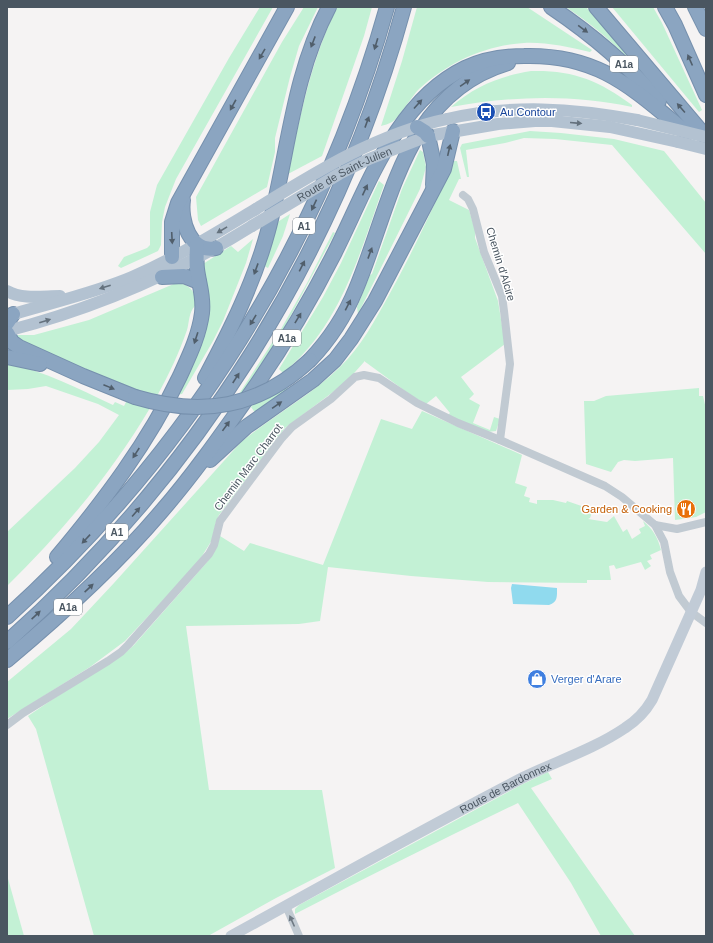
<svg xmlns="http://www.w3.org/2000/svg" width="713" height="943" viewBox="0 0 713 943" font-family="Helvetica,sans-serif">
<style>
.green{fill:#c3f1d5}
.water{fill:#90daee}
.lines{fill:none;stroke-linecap:round;stroke-linejoin:round}
.highway-casing{stroke:#7690ad;stroke-width:16}
.street{stroke:#c1cad2;stroke-width:8}
.secondary{stroke:#c1cbd6;stroke-width:11}
.primary{stroke:#b3c2d1;stroke-width:12}
.highway{stroke:#8ba5c1;stroke-width:14}
.highway-bridge-casing{stroke:#7690ad;stroke-width:16;stroke-linecap:butt}
.primary-bridge{stroke:#b3c2d1;stroke-width:12}
.highway-bridge{stroke:#8ba5c1;stroke-width:14}
.oneway{fill:#505e6b}
.oneway2{fill:#64717d}
.oneway3{fill:#6e7983}
.labels{text-anchor:middle;stroke-width:3;stroke-linejoin:round;paint-order:stroke}
.shield{fill:#fff;stroke:#808990;stroke-width:1}
.shield-label{font-size:10px;font-weight:bold;fill:#4a5661}
.transit-label{font-size:11px;fill:#164399;stroke:#fff;text-anchor:start}
.street-label{font-size:11px;fill:#4a5661;stroke:#fff}
.food-label{font-size:11px;fill:#c56008;stroke:#fff;text-anchor:end}
.shop-label{font-size:11px;fill:#366cbe;stroke:#fff;text-anchor:start}
</style>
<rect width="100%" height="100%" fill="#f5f3f3"/>
<g class="green">
<polygon points="260,7 273,7 176,179 165,207 162,222 161,245 158,251 121,268 118,266 124,257 147,248 150,245 150,212 157,185 229,58"/>
<polygon points="304,7 318,7 299,46 290,77 275,138 275,152 267,187 201,226 198,220 196,197 282,42"/>
<path d="M337 7H372L364 36 322 156 288 174C300 117 311 60 337 7Z"/>
<path d="M417 7H527L592 50 590 52C568 47 546 42 524 43 485 45 447 63 419 89 412 96 398 119 392 122 389 124 384 125 381 126L402 61Z"/>
<path d="M566 7H586L627 54 626 56C607 37 588 22 566 7Z"/>
<polygon points="612,7 653,7 662,23 702,110 699,112"/>
<path d="M531 71C573 70 598 80 632 105V107C572 94 511 96 451 107 475 86 500 76 531 71Z"/>
<polygon points="530,131 561,133 614,139 664,151 706,203 706,254 612,145 555,139 524,138 505,143 466,150 469,177 467,177 460,148 462,144"/>
<polygon points="420,150 423,152 426,167 420,189 358,314 357,307 370,275 372,274 402,189"/>
<path d="M453 161H457L461 179H459L449 200 469 210 475 230V238L498 301 505 344 461 377 474 394 469 399 480 405 473 423 490 430 494 417 500 419 496 431 487 432 448 415 450 413 436 396 426 404 412 396 364 361V362L347 381 329 395 285 428 219 515 216 522 212 540 197 564 125 641 90 667 7 719V682L71 629 114 583 241 442C273 416 310 396 340 367 361 347 375 320 389 295 412 254 431 211 451 169Z"/>
<path d="M379 181 384 185C360 252 341 326 283 373L279 369 323 297 341 263Z"/>
<polygon points="290,214 283,236 268,268 264,266 276,223"/>
<polygon points="333,232 335,233 283,330 242,394 239,394 281,329 307,283"/>
<polygon points="253,239 246,263 223,321 213,341 182,394 175,395 191,362 203,264 231,246 238,252"/>
<path d="M176 283C190 284 197 292 195 306 189 311 189 323 187 330 179 353 169 374 157 396 110 382 65 361 21 342L17 335H34L89 320Z"/>
<path d="M7 363C44 371 79 389 113 405L115 402 124 406 127 400 150 408C111 474 62 532 7 586V532L75 468 99 442 119 415 98 404 46 386 28 389 7 390Z"/>
<path d="M286 387 289 391 256 414 251 407C255 401 278 392 286 387Z"/>
<polygon points="699,388 699,396 703,396 706,409 706,512 696,517 675,520 673,458 635,461 624,460 618,462 611,472 586,464 584,401 594,401 606,396"/>
<path d="M422 411 522 455 515 483 527 487 524 496 530 498 529 502 537 504V500H553L566 503 567 501 593 510 590 518 588 519 607 522 614 516 623 532 627 529 632 539 641 533 639 529 645 526 643 521C653 529 658 538 661 550L650 555 652 559 647 561 651 566 645 570 641 562 616 569 614 565 609 566 611 580H587V583L488 582 411 576 328 567 320 621 299 624 186 626 209 790H322L335 868 276 898 208 936H94L36 729 28 716 53 699 124 654 134 645 208 561 220 536 244 551 250 543 323 565 381 419 412 429Z"/>
<path d="M548 772 552 779 531 788 635 936H601L571 883 518 803C443 839 369 876 295 914V909L299 905 523 784Z"/>
<polygon points="7,875 24,936 7,936"/>
</g>
<path class="water" d="M512 584 557 588C557 596 558 602 549 605L513 604 511 588Z"/>
<g class="lines">
<defs>
<g id="highway">
<path d="M551 7C591 34 627 64 659 101"/>
<polyline points="596,7 706,137"/>
<polyline points="665,7 675,25 706,95"/>
<polyline points="695,7 706,29"/>
<polyline points="428,136 434,164 433,185"/>
<path d="M183 200C180 220 190 254 216 248"/>
<polyline points="172,257 172,222 178,203 287,7"/>
<polyline points="162,277 184,276 199,282"/>
<polyline points="7,323 13,314"/>
<polyline points="7,333 12,342 19,347 83,376 135,397"/>
<polyline points="7,357 40,364"/>
<path d="M310 360C330 339 345 316 356 289 392 203 404 94 508 63"/>
<path d="M205 378C230 331 254 283 268 231 288 156 292 77 329 7"/>
<polyline points="210,460 246,427 313,380 335,360 351,339 375,301 444,169 453,131"/>
<path d="M57 557C104 501 148 443 180 376 189 356 199 336 202 313 204 296 199 285 197 269 196 261 197 252 197 244"/>
<path d="M7 617C190 451 320 245 387 7"/>
<path d="M7 642C197 473 337 253 404 7"/>
<path d="M7 660C61 615 114 567 160 513 195 473 226 428 257 384 285 343 311 299 334 254 367 189 395 102 465 68 484 59 503 56 524 56 599 54 632 88 687 133"/>
</g>
</defs>
<use href="#highway" class="highway-casing"/>
<g class="street">
<polyline points="463,195 468,199 473,209 484,252 502,296 504,311 510,364 500,440"/>
<polyline points="655,525 664,542 670,572 679,596 691,612 706,623"/>
<polyline points="7,725 23,713 108,661 121,652 128,645 209,554 214,545 220,521 281,439 292,427 331,399 355,377 364,375 379,378 417,403 458,423 500,440 605,486 622,497 655,525 677,529 706,522"/>
<polyline points="286,906 299,936"/>
</g>
<path class="secondary" id="s1" d="M231 936C328 883 425 828 524 777 557 761 594 749 625 728 636 721 645 712 652 700L701 590 706 572"/>
<g class="primary">
<path d="M447 119C512 104 572 108 637 120"/>
<polyline points="428,136 498,124 535,121 552,121 610,127 678,142"/>
<path d="M7 291C23 300 43 296 60 296"/>
<path d="M7 316C49 303 92 294 132 277 176 258 216 233 256 209"/>
<path d="M7 331C96 308 174 275 252 226"/>
</g>
<use href="#highway" class="highway"/>
<defs>
<g id="highway-bridge">
<polyline points="417,127 425,132 428,136"/>
<path d="M135 397C202 417 259 408 310 360"/>
</g>
</defs>
<use href="#highway-bridge" class="highway-bridge-casing"/>
<g class="primary-bridge">
<polyline points="637,120 706,137"/>
<polyline points="678,142 706,149"/>
<path d="M256 209C316 172 376 134 447 119"/>
<path id="s2" d="M252 226 339 174 369 159 428 136"/>
</g>
<use href="#highway-bridge" class="highway-bridge"/>
</g>
<defs><path id="oneway-solid" d="M-6-.8H1V-3.2L6.5 0L1 3.2V.8H-6Z"/></defs>
<g class="oneway">
<use href="#oneway-solid" transform="translate(583 29) rotate(36)"/>
<use href="#oneway-solid" transform="translate(313 42) rotate(111)"/>
<use href="#oneway-solid" transform="translate(376 44) rotate(107)"/>
<use href="#oneway-solid" transform="translate(262 54) rotate(120)"/>
<use href="#oneway-solid" transform="translate(690 60) rotate(-114)"/>
<use href="#oneway-solid" transform="translate(465 83) rotate(-35)"/>
<use href="#oneway-solid" transform="translate(418 104) rotate(-48)"/>
<use href="#oneway-solid" transform="translate(233 105) rotate(119)"/>
<use href="#oneway-solid" transform="translate(681 108) rotate(-131)"/>
<use href="#oneway-solid" transform="translate(367 122) rotate(-70)"/>
<use href="#oneway-solid" transform="translate(449 150) rotate(-77)"/>
<use href="#oneway-solid" transform="translate(365 190) rotate(-65)"/>
<use href="#oneway-solid" transform="translate(314 205) rotate(115)"/>
<use href="#oneway-solid" transform="translate(172 238) rotate(87)"/>
<use href="#oneway-solid" transform="translate(370 253) rotate(-70)"/>
<use href="#oneway-solid" transform="translate(302 266) rotate(-63)"/>
<use href="#oneway-solid" transform="translate(256 269) rotate(110)"/>
<use href="#oneway-solid" transform="translate(348 305) rotate(-63)"/>
<use href="#oneway-solid" transform="translate(298 318) rotate(-59)"/>
<use href="#oneway-solid" transform="translate(253 320) rotate(121)"/>
<use href="#oneway-solid" transform="translate(196 338) rotate(108)"/>
<use href="#oneway-solid" transform="translate(236 378) rotate(-57)"/>
<use href="#oneway-solid" transform="translate(109 387) rotate(22)"/>
<use href="#oneway-solid" transform="translate(277 405) rotate(-35)"/>
<use href="#oneway-solid" transform="translate(226 426) rotate(-54)"/>
<use href="#oneway-solid" transform="translate(136 453) rotate(123)"/>
<use href="#oneway-solid" transform="translate(136 512) rotate(-49)"/>
<use href="#oneway-solid" transform="translate(86 539) rotate(133)"/>
<use href="#oneway-solid" transform="translate(89 588) rotate(-43)"/>
<use href="#oneway-solid" transform="translate(36 615) rotate(-43)"/>
</g>
<g class="oneway2">
<use href="#oneway-solid" transform="translate(576 123) rotate(5)"/>
<use href="#oneway-solid" transform="translate(222 230) rotate(149)"/>
<use href="#oneway-solid" transform="translate(105 287) rotate(162)"/>
<use href="#oneway-solid" transform="translate(45 321) rotate(-17)"/>
</g>
<use class="oneway3" href="#oneway-solid" transform="translate(292 921) rotate(-114)"/>
<defs>
<symbol id="bus-disc" viewBox="-11 -11 22 22"><circle r="9.5" fill="#1a4fb4" stroke="#fff"/><path d="M-5-6H5V4H4V6H2V4H-2V6H-4V4H-5ZM-3.5-4V0h7V-4ZM-3.5 1.2v1.5H-2V1.2ZM2 1.2v1.5H3.5V1.2Z" fill="#fff"/></symbol>
<symbol id="restaurant-disc" viewBox="-11 -11 22 22"><circle r="9.5" fill="#e8710a" stroke="#fff"/><path d="M-5-6h1v4h1v-4h1v4h1v-4h1v5L-1.5 .5V6h-2V.5L-5-1ZM5-6V6H3V1.5H1.5Q1.5-4 5-6Z" fill="#fff"/></symbol>
<symbol id="shop-disc" viewBox="-11 -11 22 22"><circle r="9.5" fill="#3f7fe0" stroke="#fff"/><path d="M-5-2.5h2.3a2.7 3.5 0 0 1 5.4 0H5L5.5 6h-11ZM-1.5-2.5h3a1.5 2.3 0 0 0-3 0Z" fill="#fff"/></symbol>
</defs>
<g fill-rule="evenodd">
<use href="#bus-disc" x="475" y="101" width="22" height="22"/>
<use href="#restaurant-disc" x="675" y="498" width="22" height="22"/>
<use href="#shop-disc" x="526" y="668" width="22" height="22"/>
</g>
<g class="labels">
<g class="shield">
<rect x="610" y="56" width="28" height="16" rx="3"/>
<rect x="293" y="218" width="22" height="16" rx="3"/>
<rect x="273" y="330" width="28" height="16" rx="3"/>
<rect x="106" y="524" width="22" height="16" rx="3"/>
<rect x="54" y="599" width="28" height="16" rx="3"/>
</g>
<g class="shield-label">
<text x="624" y="68">A1a</text>
<text x="304" y="230">A1</text>
<text x="287" y="342">A1a</text>
<text x="117" y="536">A1</text>
<text x="68" y="611">A1a</text>
</g>
<g class="transit-label">
<text x="500" y="116">Au Contour</text>
</g>
<g class="street-label">
<text dy="4" stroke="none"><textPath href="#s2" startOffset="106">Route de Saint-Julien</textPath></text>
<text transform="translate(501 264) rotate(73)" y="4">Chemin d'Alcire</text>
<text transform="translate(248 467) rotate(-53)" y="4">Chemin Marc Charrot</text>
<text dy="4" stroke="none"><textPath href="#s1" startOffset="312">Route de Bardonnex</textPath></text>
</g>
<g class="food-label">
<text x="672" y="513">Garden &amp; Cooking</text>
</g>
<g class="shop-label">
<text x="551" y="683">Verger d'Arare</text>
</g>
</g>
<rect width="713" height="943" fill="none" stroke="#4a5661" stroke-width="16"/>
</svg>
